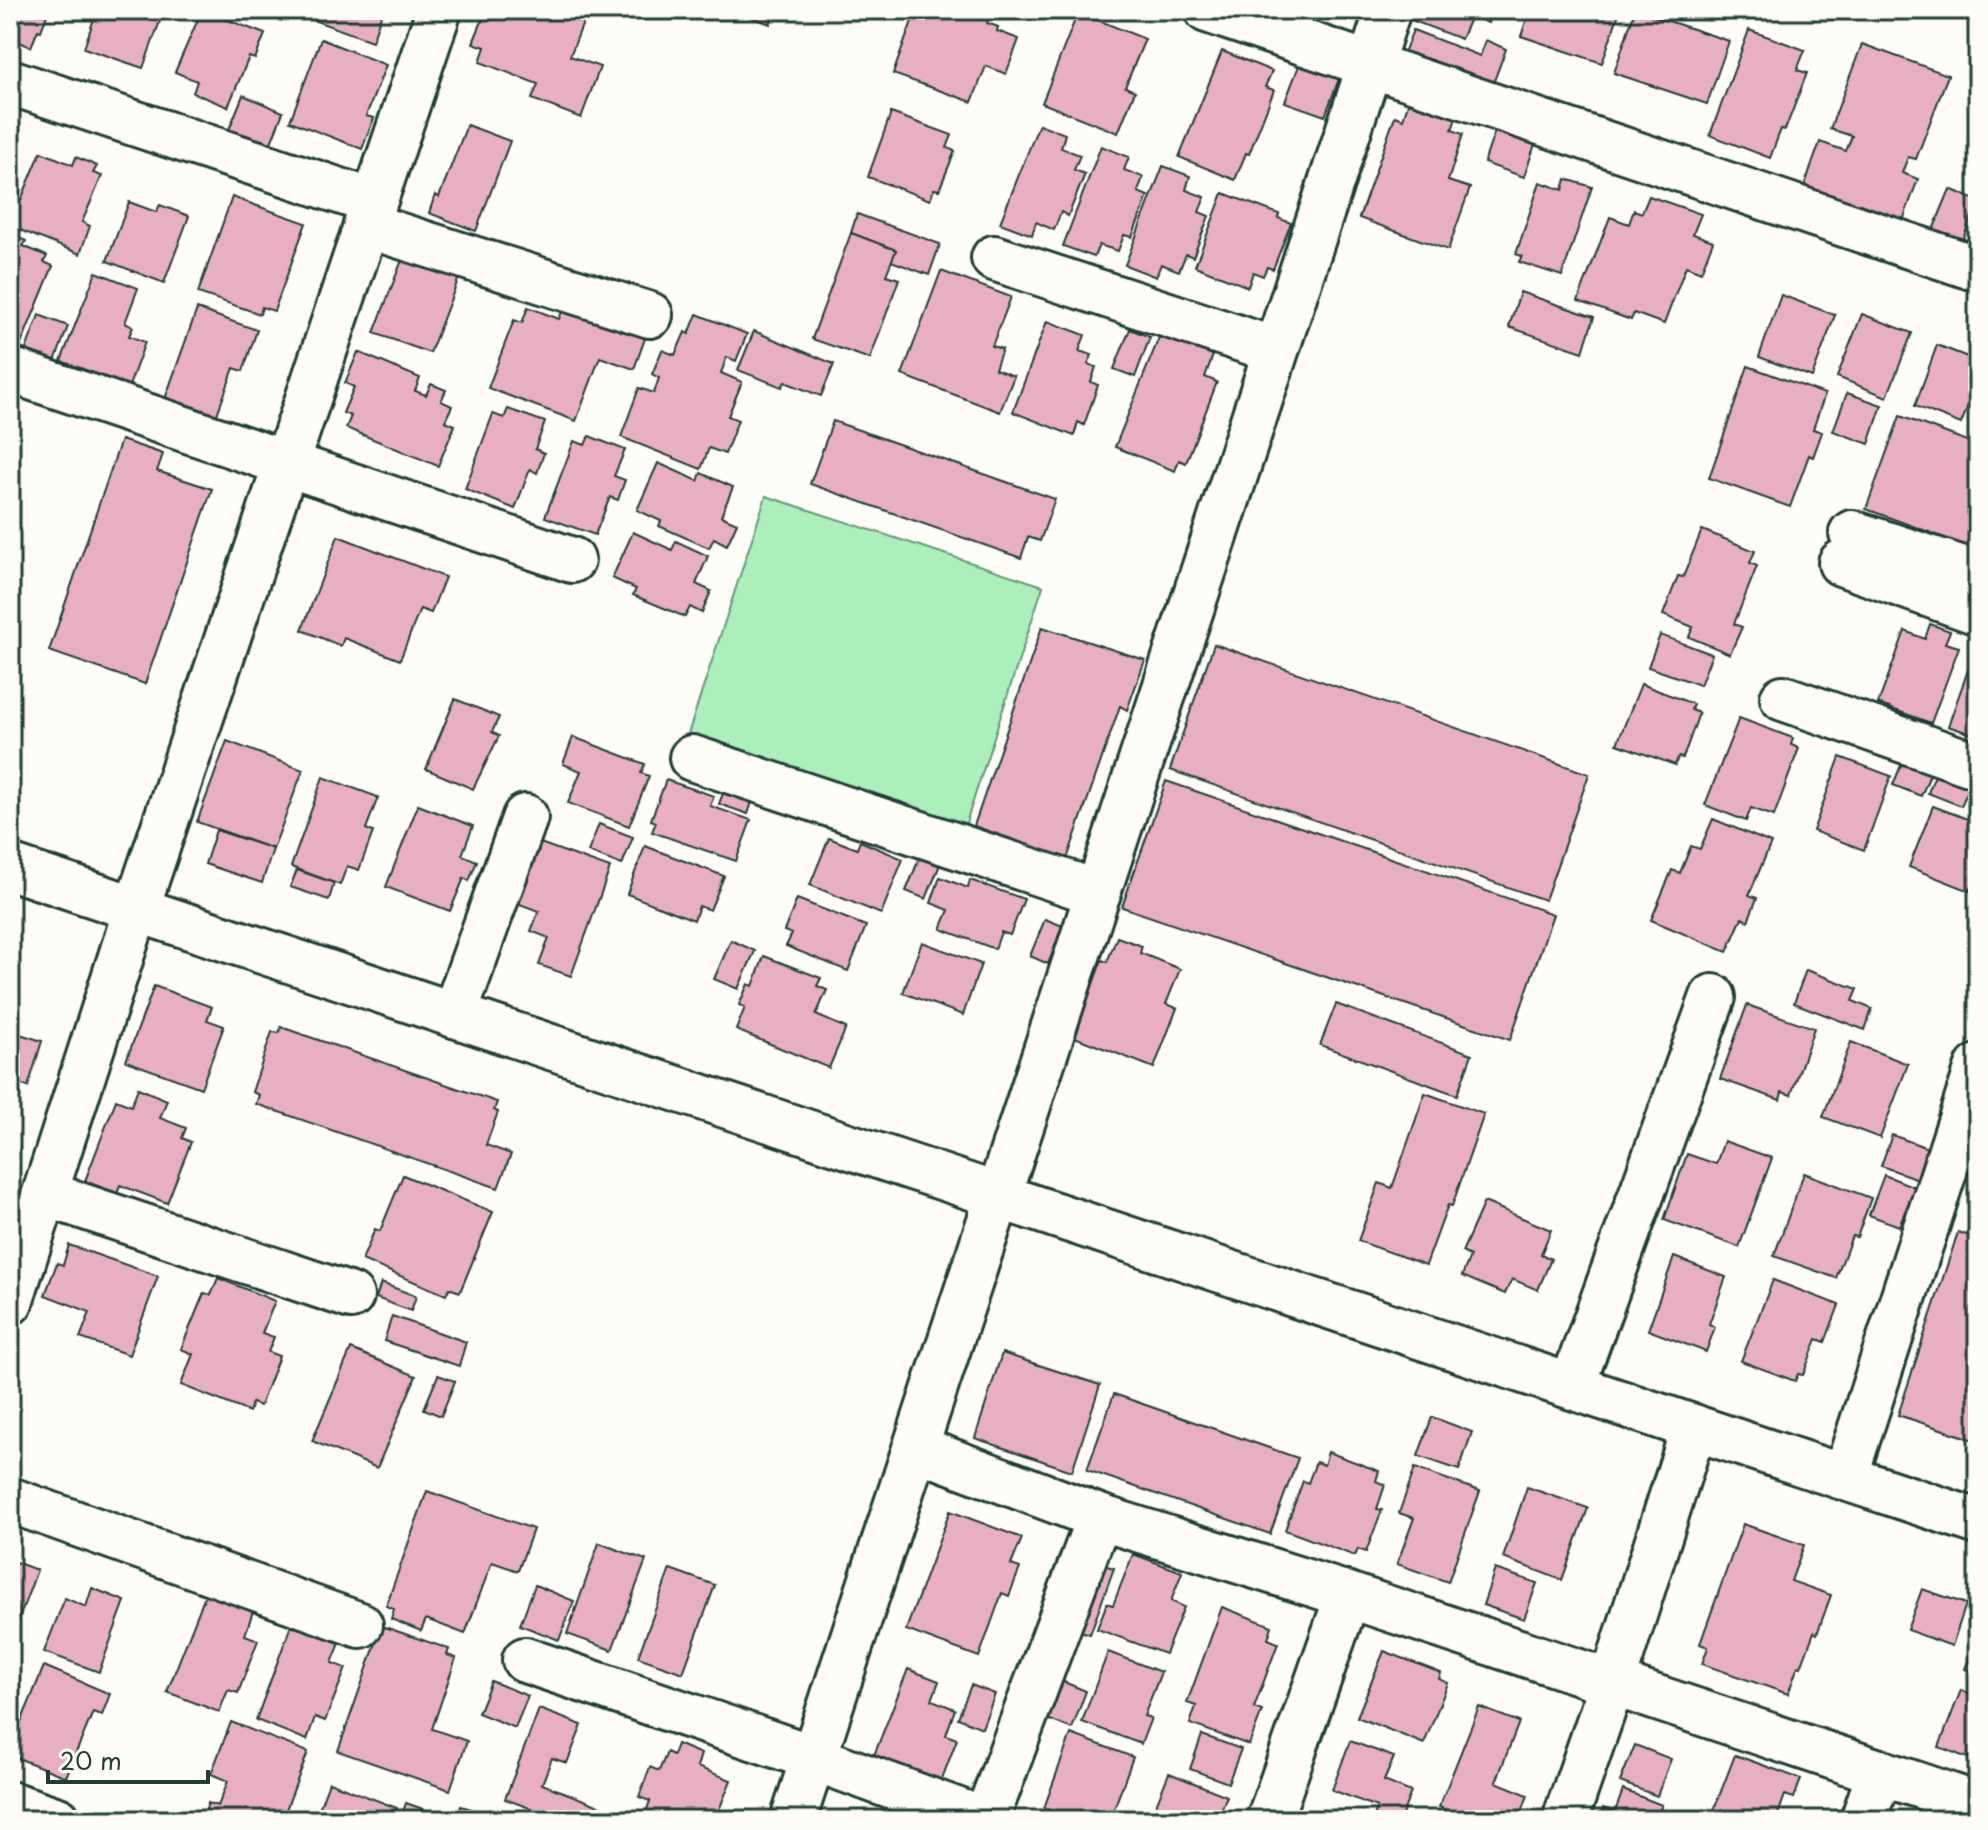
<svg xmlns="http://www.w3.org/2000/svg" width="1988" height="1830" viewBox="0 0 1988 1830" font-family="'Playpen Sans',sans-serif">
<style>
.green{fill:#abefba;stroke:#659677;stroke-width:2}
.building{fill:#e8afc2;stroke:#1f3d34;stroke-width:2}
.lines{fill:none;stroke-linecap:round;stroke-linejoin:round}
.minor-casing{stroke:#1f3d34;stroke-width:50}
.tertiary-casing{stroke:#1f3d34;stroke-width:50}
.minor{stroke:#fdfcf7;stroke-width:44}
.tertiary{stroke:#fdfcf7;stroke-width:44}
</style>
<rect width="100%" height="100%" fill="#fdfcf7"/>
<filter id="ink" filterUnits="userSpaceOnUse"><feTurbulence type="fractalNoise" baseFrequency=".0125" numOctaves="2"/><feDisplacementMap in="SourceGraphic" scale="16" xChannelSelector="R" yChannelSelector="G"/><feConvolveMatrix kernelMatrix="1 2 1 2 8 2 1 2 1" color-interpolation-filters="sRGB"/></filter>
<g filter="url(#ink)">
<polygon class="green" points="766,496 1043,586 965,826 687,737"/>
<g class="building">
<polygon points="10,10 56,10 54,14 48,12 41,31 38,30 31,47 10,38"/>
<polygon points="97,10 164,10 143,68 84,48"/>
<polygon points="202,10 265,34 255,59 249,57 228,107 193,93 197,81 175,72"/>
<polygon points="313,10 383,10 372,41 310,19"/>
<polygon points="493,10 588,10 570,56 600,67 581,118 532,99 538,84 480,62 485,47 473,43 486,11 492,13"/>
<polygon points="732,10 775,10 770,24"/>
<polygon points="916,10 991,10 987,23 998,27 997,31 1019,39 1006,74 986,66 972,102 893,74"/>
<polygon points="1288,10 1319,10 1315,20"/>
<polygon points="1414,10 1493,10 1488,23 1471,16 1461,39 1411,20"/>
<polygon points="1530,10 1620,10 1602,63 1521,36"/>
<polygon points="1635,10 1729,41 1707,104 1614,73"/>
<polygon points="1707,10 1731,10 1728,18"/>
<polygon points="1078,12 1145,39 1125,87 1135,91 1118,133 1042,103"/>
<polygon points="1413,30 1480,56 1486,40 1506,49 1492,86 1404,53"/>
<polygon points="1749,30 1805,50 1797,70 1807,73 1785,130 1781,129 1770,158 1710,135"/>
<polygon points="321,39 386,65 366,116 374,118 362,149 290,121"/>
<polygon points="1862,44 1948,75 1916,159 1908,157 1902,173 1918,179 1902,223 1804,187 1820,142 1846,151 1852,136 1830,129"/>
<polygon points="1222,51 1272,71 1265,87 1274,90 1249,154 1246,153 1235,180 1179,157"/>
<polygon points="1300,63 1340,76 1325,116 1285,102"/>
<polygon points="243,95 283,112 269,148 228,132"/>
<polygon points="1410,98 1457,115 1452,130 1463,134 1448,181 1470,188 1448,250 1359,218 1395,116 1403,119"/>
<polygon points="891,113 952,135 947,148 955,151 939,190 934,189 930,200 868,177"/>
<polygon points="1039,124 1065,134 1061,148 1080,155 1074,170 1085,174 1068,216 1061,212 1054,230 1036,222 1032,235 1000,223"/>
<polygon points="467,125 510,141 476,231 429,213 435,195 439,197"/>
<polygon points="1496,128 1536,141 1524,177 1484,163"/>
<polygon points="1101,146 1129,157 1124,170 1143,177 1138,192 1148,196 1132,237 1124,235 1118,251 1099,245 1094,257 1063,246"/>
<polygon points="41,152 73,165 76,157 97,166 93,173 102,176 82,222 90,226 80,254 10,226"/>
<polygon points="1163,166 1190,176 1186,190 1205,197 1199,212 1209,216 1193,257 1186,254 1179,271 1161,264 1156,277 1125,265"/>
<polygon points="1566,179 1592,187 1562,276 1519,262 1522,256 1516,254 1540,182 1563,190"/>
<polygon points="1950,189 1978,201 1962,241 1933,230"/>
<polygon points="1223,193 1279,214 1278,218 1291,223 1273,269 1267,267 1263,276 1253,272 1248,287 1195,266"/>
<polygon points="1649,196 1701,214 1693,234 1713,241 1701,272 1686,266 1664,324 1634,313 1631,320 1578,301 1610,217 1629,224 1634,210 1642,213"/>
<polygon points="232,197 306,223 274,311 262,307 260,314 198,293"/>
<polygon points="129,202 156,212 160,205 189,216 164,283 107,261"/>
<polygon points="857,214 940,244 929,275 891,261 896,250 851,233"/>
<polygon points="851,233 896,250 886,275 899,279 870,359 812,339"/>
<polygon points="10,234 26,241 23,246 47,256 44,262 53,266 19,349 10,345"/>
<polygon points="405,252 461,272 430,353 374,333"/>
<polygon points="941,271 1011,297 992,346 1002,349 995,369 1014,376 1000,412 902,375"/>
<polygon points="96,272 138,288 125,323 133,327 129,336 145,342 129,386 61,361"/>
<polygon points="1520,292 1594,317 1583,352 1509,327"/>
<polygon points="1781,295 1835,315 1812,377 1759,357"/>
<polygon points="566,300 648,330 634,369 600,357 576,421 488,388 514,320 522,323 528,307 559,319"/>
<polygon points="197,309 257,330 243,371 234,368 216,417 165,399"/>
<polygon points="697,314 747,334 736,361 727,357 721,373 742,382 728,416 738,420 725,454 709,448 701,469 621,437 639,388 654,393 659,378 652,374 662,350 675,355 685,332 689,334"/>
<polygon points="1862,314 1912,333 1887,397 1837,377"/>
<polygon points="39,315 68,326 54,364 25,352"/>
<polygon points="1047,321 1085,335 1079,351 1092,355 1088,364 1096,367 1091,382 1098,385 1084,425 1078,422 1074,436 1013,412"/>
<polygon points="1130,329 1150,337 1135,377 1114,369"/>
<polygon points="754,331 834,364 821,396 785,382 782,387 738,370"/>
<polygon points="1160,335 1213,355 1205,377 1217,382 1186,463 1179,460 1175,471 1115,447"/>
<polygon points="1937,345 1978,361 1978,380 1961,424 1915,406"/>
<polygon points="358,352 420,378 415,391 426,395 431,384 446,390 441,401 452,406 445,421 455,425 438,466 346,428 351,416 343,413 354,387 345,383"/>
<polygon points="1748,366 1825,394 1813,429 1822,432 1813,457 1809,455 1790,507 1709,478"/>
<polygon points="1847,393 1882,405 1869,444 1833,431"/>
<polygon points="508,409 545,422 535,449 544,453 537,473 530,469 515,509 465,489 493,414 504,418"/>
<polygon points="1900,416 1978,445 1978,550 1866,509"/>
<polygon points="833,421 1055,499 1040,541 1028,537 1021,558 810,484"/>
<polygon points="589,436 625,450 614,476 625,480 618,500 610,497 595,535 545,517 574,441 585,445"/>
<polygon points="121,440 163,454 157,471 212,489 145,684 49,651"/>
<polygon points="658,463 698,481 701,473 733,487 721,516 737,523 727,545 714,538 709,548 659,526 661,521 637,510"/>
<polygon points="1702,530 1755,551 1750,563 1757,566 1734,624 1742,627 1730,654 1689,637 1693,627 1663,615 1678,576 1683,577"/>
<polygon points="633,532 672,550 676,541 708,556 696,584 711,591 702,613 690,607 685,617 633,595 636,589 612,578"/>
<polygon points="338,536 445,577 431,613 420,609 400,660 344,638 341,646 302,630"/>
<polygon points="1930,624 1950,631 1945,643 1959,647 1931,723 1878,704 1905,631 1925,639"/>
<polygon points="1042,627 1145,660 1127,710 1120,706 1067,859 974,826"/>
<polygon points="1660,635 1712,654 1700,685 1648,667"/>
<polygon points="1978,642 1978,736 1948,726"/>
<polygon points="1214,644 1589,774 1545,900 1170,770"/>
<polygon points="1641,684 1693,704 1691,710 1699,713 1683,758 1678,757 1675,765 1617,744"/>
<polygon points="455,699 499,717 492,732 499,736 473,789 426,769"/>
<polygon points="1739,718 1793,738 1791,745 1799,748 1774,816 1751,808 1746,821 1705,805"/>
<polygon points="573,737 645,764 641,773 649,776 629,826 568,803 581,771 563,764"/>
<polygon points="227,741 303,770 273,849 197,822"/>
<polygon points="1840,757 1891,776 1864,850 1813,831"/>
<polygon points="1904,758 1932,770 1921,796 1893,785"/>
<polygon points="1937,770 1971,783 1961,806 1928,793"/>
<polygon points="323,777 378,797 366,829 373,832 359,870 347,866 340,885 291,867"/>
<polygon points="666,780 714,796 710,806 751,820 736,861 652,832 656,822 651,820"/>
<polygon points="1166,781 1553,914 1510,1040 1122,907"/>
<polygon points="725,788 753,799 748,814 719,804"/>
<polygon points="418,805 473,826 462,855 477,861 469,881 464,878 450,911 386,887"/>
<polygon points="1933,806 1978,823 1978,884 1974,882 1970,891 1909,867"/>
<polygon points="1713,819 1771,843 1749,895 1757,898 1748,921 1742,918 1727,952 1651,920 1672,870 1680,873 1691,846 1700,849"/>
<polygon points="599,824 633,837 622,865 588,852"/>
<polygon points="216,830 273,849 262,883 205,864"/>
<polygon points="829,838 857,849 860,841 903,859 881,914 810,885"/>
<polygon points="540,843 610,868 571,976 539,965 549,938 531,931 539,911 514,902 531,852 536,855"/>
<polygon points="645,846 724,876 710,910 699,906 694,920 627,894"/>
<polygon points="921,854 941,862 926,899 906,891"/>
<polygon points="297,870 334,883 329,900 290,887"/>
<polygon points="940,877 968,888 970,880 1024,899 1010,935 1001,932 995,949 941,929 949,910 931,903"/>
<polygon points="797,899 866,926 848,971 786,946 792,934 784,931"/>
<polygon points="1045,919 1063,926 1048,964 1030,956"/>
<polygon points="1117,937 1142,946 1140,953 1180,969 1166,1004 1177,1008 1154,1068 1072,1036 1102,960 1107,962"/>
<polygon points="731,940 755,951 738,989 714,979"/>
<polygon points="922,942 981,964 963,1015 903,993"/>
<polygon points="764,956 821,978 817,986 827,990 816,1015 846,1028 829,1068 736,1030 745,1007 739,1005 748,984 753,986"/>
<polygon points="1806,970 1858,989 1853,1001 1872,1009 1865,1030 1794,1003"/>
<polygon points="154,986 212,1007 207,1020 224,1026 201,1088 126,1061"/>
<polygon points="1336,1004 1472,1054 1457,1095 1320,1045"/>
<polygon points="1747,1005 1814,1028 1791,1095 1782,1092 1780,1100 1720,1079"/>
<polygon points="281,1027 497,1102 494,1110 498,1112 486,1145 511,1154 498,1188 256,1104 259,1095 252,1092 272,1032 279,1033"/>
<polygon points="10,1031 42,1041 28,1087 10,1081"/>
<polygon points="1851,1042 1908,1064 1880,1138 1823,1117"/>
<polygon points="138,1088 167,1100 160,1118 186,1128 182,1138 191,1142 167,1203 120,1185 117,1194 85,1181 116,1100 131,1106"/>
<polygon points="1425,1093 1484,1114 1452,1206 1448,1205 1426,1265 1358,1241 1379,1183 1392,1188"/>
<polygon points="1892,1135 1928,1148 1918,1179 1881,1166"/>
<polygon points="1724,1141 1772,1158 1739,1247 1664,1220 1687,1154 1716,1164"/>
<polygon points="1804,1173 1871,1198 1857,1237 1852,1236 1836,1278 1774,1256"/>
<polygon points="403,1175 493,1212 460,1292 449,1288 446,1295 362,1260 375,1229 380,1231"/>
<polygon points="1884,1175 1915,1187 1899,1226 1869,1215"/>
<polygon points="1484,1202 1551,1230 1541,1254 1551,1259 1538,1290 1512,1279 1505,1294 1462,1276 1470,1256 1462,1252"/>
<polygon points="1958,1232 1978,1239 1978,1441 1898,1415"/>
<polygon points="69,1245 158,1276 129,1355 80,1338 90,1312 45,1295 57,1263 63,1265"/>
<polygon points="1674,1257 1726,1277 1709,1324 1715,1327 1706,1352 1648,1330"/>
<polygon points="218,1278 275,1301 262,1333 274,1337 268,1352 279,1356 260,1406 252,1403 249,1412 181,1385 193,1354 181,1349 204,1293 211,1295"/>
<polygon points="1773,1280 1839,1305 1825,1342 1817,1339 1803,1375 1798,1374 1795,1381 1741,1361"/>
<polygon points="381,1283 416,1296 411,1311 376,1298"/>
<polygon points="392,1316 466,1342 459,1366 384,1341"/>
<polygon points="351,1349 416,1376 377,1468 312,1441"/>
<polygon points="1002,1353 1100,1385 1072,1471 975,1438"/>
<polygon points="438,1375 455,1381 441,1416 424,1409"/>
<polygon points="1114,1394 1298,1458 1270,1534 1087,1470"/>
<polygon points="1432,1417 1472,1432 1459,1470 1418,1456"/>
<polygon points="1328,1452 1379,1471 1376,1481 1385,1485 1377,1509 1382,1510 1366,1552 1358,1549 1355,1556 1285,1530 1303,1481 1308,1483 1316,1462 1324,1465"/>
<polygon points="1415,1468 1480,1491 1448,1582 1397,1564 1414,1518 1399,1513"/>
<polygon points="1527,1487 1588,1508 1562,1580 1503,1558"/>
<polygon points="427,1491 533,1529 518,1571 492,1562 465,1634 426,1619 421,1631 391,1619 394,1609 386,1606"/>
<polygon points="950,1511 1022,1538 1011,1565 1020,1568 1009,1596 1002,1593 979,1657 906,1630"/>
<polygon points="1743,1524 1804,1545 1791,1581 1831,1595 1817,1634 1814,1632 1801,1667 1798,1666 1788,1694 1702,1664 1708,1647 1700,1644"/>
<polygon points="599,1543 646,1560 612,1650 567,1634"/>
<polygon points="1133,1554 1182,1572 1171,1601 1184,1607 1165,1654 1097,1629 1107,1603 1113,1605"/>
<polygon points="10,1560 37,1570 10,1643"/>
<polygon points="1100,1564 1114,1568 1090,1634 1077,1630"/>
<polygon points="670,1569 715,1585 683,1673 638,1657"/>
<polygon points="1495,1569 1537,1583 1524,1619 1483,1605"/>
<polygon points="535,1585 574,1601 559,1640 520,1625"/>
<polygon points="92,1588 125,1601 99,1672 44,1652 65,1598 86,1607"/>
<polygon points="1922,1589 1966,1604 1952,1646 1907,1630"/>
<polygon points="206,1593 253,1611 245,1635 258,1640 238,1693 228,1690 219,1712 167,1692"/>
<polygon points="1222,1607 1272,1626 1268,1639 1278,1643 1254,1708 1262,1711 1249,1745 1190,1724 1196,1706 1187,1703"/>
<polygon points="293,1620 342,1638 332,1663 346,1668 325,1721 315,1717 307,1740 256,1720"/>
<polygon points="382,1626 449,1649 447,1655 456,1658 432,1729 467,1741 450,1790 338,1751"/>
<polygon points="1978,1635 1978,1674 1965,1669"/>
<polygon points="1384,1651 1441,1673 1439,1679 1448,1683 1424,1744 1357,1717"/>
<polygon points="1108,1652 1161,1672 1144,1716 1151,1718 1141,1744 1082,1722"/>
<polygon points="44,1666 110,1694 102,1715 93,1712 66,1777 10,1755 10,1749"/>
<polygon points="908,1669 939,1681 932,1700 955,1709 946,1735 957,1739 940,1784 873,1758"/>
<polygon points="1059,1680 1086,1691 1072,1729 1045,1718"/>
<polygon points="491,1681 528,1696 515,1728 478,1713"/>
<polygon points="971,1685 995,1694 982,1728 958,1718"/>
<polygon points="1961,1690 1978,1697 1978,1762 1939,1747"/>
<polygon points="1479,1707 1519,1722 1496,1782 1528,1795 1519,1820 1472,1820 1439,1807"/>
<polygon points="539,1709 582,1725 567,1763 552,1758 542,1784 621,1814 619,1820 562,1820 505,1799"/>
<polygon points="231,1722 308,1752 282,1820 202,1820 208,1803 218,1806 228,1781 211,1774"/>
<polygon points="1071,1734 1133,1757 1110,1820 1075,1820 1044,1808"/>
<polygon points="1202,1735 1241,1749 1228,1783 1190,1769"/>
<polygon points="1350,1741 1394,1757 1384,1781 1411,1792 1400,1820 1373,1820 1377,1807 1332,1790"/>
<polygon points="677,1744 701,1754 697,1767 731,1780 715,1820 643,1820 650,1801 639,1797 650,1767 659,1771 667,1752 673,1755"/>
<polygon points="1635,1745 1671,1759 1657,1796 1620,1782"/>
<polygon points="1735,1755 1801,1779 1794,1798 1785,1795 1776,1820 1710,1820"/>
<polygon points="1169,1773 1227,1796 1217,1820 1150,1820"/>
<polygon points="329,1782 397,1808 392,1820 323,1820 316,1817"/>
<polygon points="1623,1790 1662,1805 1657,1816 1668,1820 1599,1820 1603,1808 1615,1812"/>
<polygon points="406,1803 446,1817 445,1820 400,1820"/>
<polygon points="461,1806 478,1811 474,1820 456,1820"/>
<polygon points="488,1810 517,1820 484,1820"/>
</g>
<g class="lines">
<defs>
<g id="minor">
<polyline points="1207,10 1978,269"/>
<polyline points="10,82 373,202"/>
<polyline points="366,225 650,315"/>
<polyline points="994,258 1275,350"/>
<polyline points="10,370 572,560"/>
<polyline points="1852,533 1978,574"/>
<polyline points="1841,563 1978,612"/>
<polyline points="1783,698 1978,766"/>
<polyline points="692,758 1098,893"/>
<polyline points="454,1015 525,817"/>
<polyline points="46,1194 351,1296"/>
<polyline points="10,1302 136,910 439,10"/>
<polyline points="1572,1386 1713,997"/>
<polyline points="916,1448 1099,1517 1348,1595 1978,1805"/>
<polyline points="1845,1477 1978,1067"/>
<polyline points="10,1500 360,1625"/>
<polyline points="525,1660 814,1758 983,1820"/>
<polyline points="10,1804 58,1820"/>
<polyline points="793,1820 1388,10"/>
<polyline points="986,1820 1099,1517"/>
<polyline points="1269,1820 1348,1595"/>
<polyline points="1565,1820 1612,1684 1694,1427"/>
<polyline points="1863,1820 1880,1772"/>
</g>
<polyline id="tertiary" points="10,867 1978,1522"/>
</defs>
<use href="#minor" class="minor-casing"/>
<use href="#tertiary" class="tertiary-casing"/>
<use href="#minor" class="minor"/>
<use href="#tertiary" class="tertiary"/>
</g>
</g>
<rect width="1988" height="1830" fill="none" stroke="#fdfcf7" stroke-width="40"/>
<rect x="20" y="20" width="1948" height="1790" fill="none" stroke="#1f3d34" stroke-width="3" filter="url(#ink)"/>
<path d="M48 1770v12h160v-12" fill="none" stroke="#1f3d34" stroke-width="4"/>
<text x="60" y="1770" font-size="24" fill="#1f3d34" stroke="#fdfcf7" stroke-width="6" paint-order="stroke">20 m</text>
</svg>
